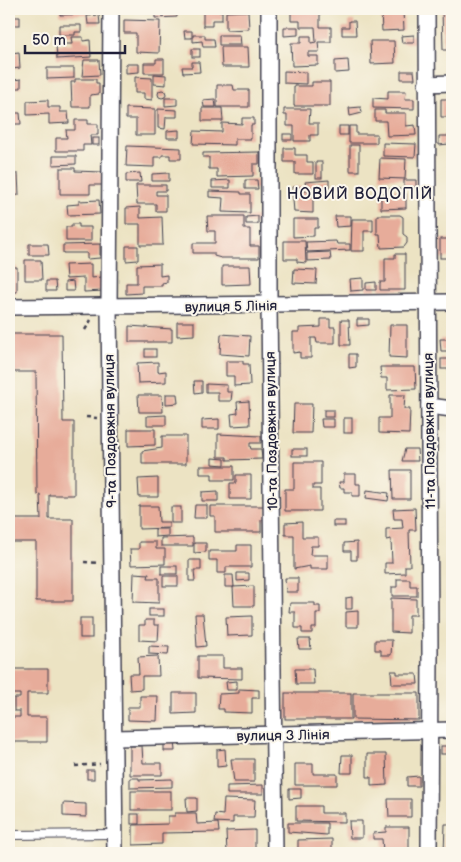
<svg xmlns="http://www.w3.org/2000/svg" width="461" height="862" viewBox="0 0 461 862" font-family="'Balsamiq Sans',sans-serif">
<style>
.building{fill:#e7ac9a}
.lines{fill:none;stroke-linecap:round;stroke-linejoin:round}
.lane-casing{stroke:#403f4f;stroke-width:10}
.street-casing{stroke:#403f4f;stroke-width:18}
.path{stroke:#403f4f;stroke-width:2.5;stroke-dasharray:4 4;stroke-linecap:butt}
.lane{stroke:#fff;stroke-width:8}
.street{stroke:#fff;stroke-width:15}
.labels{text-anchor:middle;stroke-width:4;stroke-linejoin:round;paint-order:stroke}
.street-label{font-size:14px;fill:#22223b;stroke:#fbf7ec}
.quarter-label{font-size:16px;letter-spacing:1px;fill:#22223b;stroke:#fbf7ec}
</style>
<rect width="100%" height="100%" fill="#fbf7ec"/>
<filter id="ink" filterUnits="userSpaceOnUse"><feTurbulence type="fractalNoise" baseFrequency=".02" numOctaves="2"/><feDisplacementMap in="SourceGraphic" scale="10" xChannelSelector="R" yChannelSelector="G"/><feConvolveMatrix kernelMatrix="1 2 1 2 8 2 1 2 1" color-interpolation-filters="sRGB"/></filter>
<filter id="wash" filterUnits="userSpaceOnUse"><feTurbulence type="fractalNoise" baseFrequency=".0096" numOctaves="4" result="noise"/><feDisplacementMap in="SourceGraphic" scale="20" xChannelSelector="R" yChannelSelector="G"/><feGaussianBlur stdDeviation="1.12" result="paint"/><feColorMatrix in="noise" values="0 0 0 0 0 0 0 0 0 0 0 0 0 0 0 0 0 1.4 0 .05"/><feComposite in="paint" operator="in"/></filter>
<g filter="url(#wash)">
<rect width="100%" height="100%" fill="#ece3c3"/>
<g id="blocks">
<g class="building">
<polygon points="60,9 90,9 90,14 60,15"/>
<polygon points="145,9 177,9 177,17 155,18 155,13 145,13"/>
<polygon points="291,9 320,9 320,27 331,27 331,42 318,42 319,52 308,52 308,56 318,56 318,65 292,66 291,43 301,43 301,36 311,36 311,43 316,42 315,27 300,27 300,21 291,21"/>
<polygon points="388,9 403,11 404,30 382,31 381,12 388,12"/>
<polygon points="442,9 452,9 452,50 443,50"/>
<polygon points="203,11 222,11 222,20 212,20 212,26 203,26"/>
<polygon points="248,11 249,29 226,30 226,12"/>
<polygon points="99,15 100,24 88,24 87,16"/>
<rect x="11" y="17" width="9" height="8"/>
<polygon points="124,20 160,21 159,53 136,52 136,33 124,33"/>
<polygon points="349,21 355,21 356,35 342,35 342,27 349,27"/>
<polygon points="59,25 81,25 81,32 75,32 75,35 59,35"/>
<polygon points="284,27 298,27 298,35 284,36"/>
<polygon points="184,31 192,31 192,38 185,38"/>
<polygon points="193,35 205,35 205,39 214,39 215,47 203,47 202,41 193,42"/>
<polygon points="219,35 240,35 241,45 219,45"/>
<polygon points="414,35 414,43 402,43 401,36"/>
<polygon points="71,37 83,37 83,41 90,40 91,57 57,59 56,44 72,44"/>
<polygon points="370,41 394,41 395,63 371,64"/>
<polygon points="221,47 248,47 249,67 222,67"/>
<rect x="192" y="49" width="8" height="8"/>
<polygon points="19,52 20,68 12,69 11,53"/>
<polygon points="156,59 164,59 164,73 144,73 144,63 156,63"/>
<polygon points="84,60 99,60 100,75 82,76"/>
<polygon points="348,60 349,72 335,73 335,61"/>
<polygon points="192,62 199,62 200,72 183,73 182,67 192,67"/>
<polygon points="126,64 139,64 139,72 126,73"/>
<polygon points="47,68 74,68 74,78 47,79"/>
<polygon points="284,71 306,72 306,84 284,83"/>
<polygon points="401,71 414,71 415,79 401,79"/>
<polygon points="154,74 166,75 166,85 154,84"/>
<polygon points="135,77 152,78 152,100 144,99 144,93 135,93"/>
<polygon points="21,79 21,88 14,88 14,80"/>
<polygon points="75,79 96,79 96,83 99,83 99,94 90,95 90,107 72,107 71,82 75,82"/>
<polygon points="312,82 330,82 330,106 294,106 294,86 312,86"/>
<polygon points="217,85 233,85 234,90 249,90 249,107 217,107"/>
<circle cx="162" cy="94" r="4"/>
<polygon points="388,91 406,91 405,99 414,99 414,109 373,108 373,98 388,99"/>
<polygon points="165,98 177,98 177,105 165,106"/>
<polygon points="215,99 216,107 204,107 203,100"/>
<polygon points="441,99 452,99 452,136 449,136 449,113 447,117 441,117"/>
<polygon points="48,100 48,107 60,107 60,112 68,112 69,123 49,124 49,114 27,115 27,101"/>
<polygon points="361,107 362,113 350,116 349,108"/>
<polygon points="126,108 155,109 155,135 136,135 136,119 126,119"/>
<polygon points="202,108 222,108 223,121 202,121"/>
<polygon points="158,109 177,110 177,117 166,117 165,129 158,128"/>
<polygon points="284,109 310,109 309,123 318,123 318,135 310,135 310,141 294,141 294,126 287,126 287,115 284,115"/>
<polygon points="375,110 385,110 385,113 406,113 406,126 415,125 416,135 387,136 386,121 375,121"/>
<polygon points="9,113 20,113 21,124 9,124"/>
<polygon points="242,118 254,118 254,125 251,125 251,139 235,139 235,145 193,144 194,131 222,132 222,123 242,124"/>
<polygon points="75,120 88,120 88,124 98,124 98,135 90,135 91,145 83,145 83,151 56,151 56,138 67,138 66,130 75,130"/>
<rect x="339" y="126" width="9" height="9"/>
<polygon points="349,126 356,126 356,134 377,134 377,143 349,143"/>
<polygon points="179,130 179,138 167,138 167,131"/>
<rect x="283" y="134" width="9" height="6"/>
<polygon points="439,136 449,136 449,144 439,145"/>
<rect x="92" y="138" width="7" height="7"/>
<polygon points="383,143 416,144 415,157 383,156"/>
<rect x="350" y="145" width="9" height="26"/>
<polygon points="127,146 181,148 181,159 170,159 170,155 162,155 162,157 154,157 154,167 126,166"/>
<polygon points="284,148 295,148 295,155 307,155 307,162 313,162 313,174 295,174 295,162 284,162"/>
<polygon points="259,152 259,164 253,164 253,176 217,177 217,169 209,169 209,157 203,157 203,153"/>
<polygon points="53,156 76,156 76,164 53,165"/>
<polygon points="380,158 406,159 405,179 379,178"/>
<rect x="316" y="162" width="6" height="16"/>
<polygon points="60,168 75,168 75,171 102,172 102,185 90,185 90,194 60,194"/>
<polygon points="140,173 141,182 126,182 126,174"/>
<polygon points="169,173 169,181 152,181 152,174"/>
<polygon points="9,174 18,174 19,195 9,196"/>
<polygon points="230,180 230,188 212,188 212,181"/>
<polygon points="245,180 257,180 258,189 245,189"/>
<polygon points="329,180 329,188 306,187 305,182"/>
<polygon points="404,180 416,180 416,187 404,188"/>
<polygon points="136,185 166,185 166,191 156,191 156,195 166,195 166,211 156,211 156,204 137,204"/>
<polygon points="292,187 301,187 301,191 309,191 308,196 313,196 313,213 294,212"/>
<polygon points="388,189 400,189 400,193 406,193 406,208 381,209 381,193 388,193"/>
<polygon points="209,191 241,192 241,194 250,194 250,213 222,212 223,198 209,197"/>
<polygon points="99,200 100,214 68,215 67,205 79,204 79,201"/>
<polygon points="140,207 140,218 162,217 163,245 140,245 140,224 126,224 126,208"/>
<polygon points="377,215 400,215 403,217 403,234 407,237 407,243 404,247 381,248 380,234 377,234"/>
<polygon points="207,216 244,216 244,229 250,229 250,246 259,246 259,258 221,258 214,256 214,253 193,253 193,243 215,243 215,231 208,231"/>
<polygon points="258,216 258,224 246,224 246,217"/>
<polygon points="335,216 351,216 351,226 336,227"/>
<polygon points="293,219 318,219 318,228 314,228 314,236 293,237"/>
<polygon points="352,219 373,219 373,231 364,231 364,251 351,251"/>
<polygon points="72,224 79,224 79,227 91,227 91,241 66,241 66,227 72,227"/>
<polygon points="9,228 10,228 11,258 9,258"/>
<rect x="440" y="239" width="12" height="19"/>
<polygon points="284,241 305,241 306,263 297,262 297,259 284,259"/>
<polygon points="336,241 337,244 350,244 350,250 307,252 306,242"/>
<polygon points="29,244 48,244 49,255 29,255"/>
<polygon points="100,244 100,258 87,259 87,253 63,253 63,245"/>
<polygon points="126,246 138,246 138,260 126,261"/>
<polygon points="330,252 331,260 307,261 307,253"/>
<polygon points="395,254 405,254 405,290 380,290 380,282 385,282 385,258 395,258"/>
<polygon points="25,260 41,260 42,280 25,280"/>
<polygon points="9,262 13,262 13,267 17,267 17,292 9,293"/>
<polygon points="91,264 91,278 102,277 103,291 84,292 84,278 66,279 65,265"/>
<polygon points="160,264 160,276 167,275 167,282 162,283 162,286 142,286 142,293 126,294 126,283 137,283 137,265"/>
<polygon points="222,266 250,266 251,284 222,285"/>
<polygon points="294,269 317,270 316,284 293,283"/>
<polygon points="363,278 363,290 351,291 350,279"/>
<polygon points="46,281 55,281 56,291 46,291"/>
<polygon points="73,281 74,291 65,291 65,282"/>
<polygon points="376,282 376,290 366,290 366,283"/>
<polygon points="321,319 330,319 330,327 335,327 335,343 317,343 316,338 311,338 311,358 300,358 300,352 293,353 293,332 299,332 299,328 321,327"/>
<polygon points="357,319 369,319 369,325 357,326"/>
<polygon points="341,320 349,320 350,345 341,345"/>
<polygon points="177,322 194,322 194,335 177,336"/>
<polygon points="449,324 452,324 452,351 441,351 440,339 450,339"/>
<polygon points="390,325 407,325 407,358 389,357"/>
<polygon points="129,326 172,329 172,342 129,342"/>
<polygon points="9,334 62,334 63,422 74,422 74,495 49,495 49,519 73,519 73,601 36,601 36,542 9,542 9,519 41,519 40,494 37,495 36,372 9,372"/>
<polygon points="221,334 250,336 249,356 220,354"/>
<rect x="145" y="349" width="11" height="8"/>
<polygon points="349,354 356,354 356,367 349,368"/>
<rect x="441" y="359" width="11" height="10"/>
<polygon points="226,361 243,361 243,364 249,364 250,385 234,386 234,376 226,376"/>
<polygon points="158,362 158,372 166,371 166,382 138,383 137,363"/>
<polygon points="380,367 415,367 416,389 387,390 387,378 381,378"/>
<polygon points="194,381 202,381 202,392 195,393"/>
<polygon points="206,384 227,385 227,392 232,392 231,401 218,401 218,392 206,392"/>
<polygon points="166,394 177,394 178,403 166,404"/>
<polygon points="138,395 162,395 163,412 139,412"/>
<polygon points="390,395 405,395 404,409 410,409 409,434 379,433 379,418 390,418"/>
<polygon points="249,401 250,425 232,426 231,414 238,413 237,402"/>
<polygon points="294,404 312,404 311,433 293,433"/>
<rect x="324" y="410" width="10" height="7"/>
<polygon points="166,415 166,425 147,425 147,416"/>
<rect x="344" y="418" width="8" height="15"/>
<polygon points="219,419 219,429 202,429 202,420"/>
<polygon points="321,419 334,419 334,427 322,427"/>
<polygon points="128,429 155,429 155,445 128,446"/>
<polygon points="218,434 261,436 261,443 250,443 250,446 251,449 261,449 262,459 227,460 227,457 218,457"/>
<polygon points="162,436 186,436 186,464 142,464 142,451 162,448"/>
<rect x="292" y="449" width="15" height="7"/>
<polygon points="405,449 417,449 418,461 402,461"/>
<polygon points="212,458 225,459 225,465 212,464"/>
<polygon points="294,462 321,462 321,485 313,485 313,489 320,489 320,511 285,511 285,489 294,489"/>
<polygon points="200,466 234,466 234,480 212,480 212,474 200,474"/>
<polygon points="392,470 410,470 410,499 393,499"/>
<polygon points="344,474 356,474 356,484 360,484 360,496 352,496 352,492 344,492 344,488 340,488 339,482 344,482"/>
<polygon points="236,475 251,475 251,499 230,499 230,483 236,483"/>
<polygon points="158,478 158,497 139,497 138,479"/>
<polygon points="367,490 389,493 388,501 366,498"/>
<polygon points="218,491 218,501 202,501 202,492"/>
<polygon points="195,505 207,505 207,518 194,518"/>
<polygon points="139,506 158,506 159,522 169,522 169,528 139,529"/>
<polygon points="210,506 267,506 266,520 261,520 261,532 215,532 215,516 210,516"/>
<rect x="171" y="507" width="10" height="16"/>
<polygon points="415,508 416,530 409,530 410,566 405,566 405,573 385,574 385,563 392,563 391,539 386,540 386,529 403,528 402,519 394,519 393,509"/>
<rect x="333" y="521" width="12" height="5"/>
<polygon points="302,522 302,537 318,537 318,546 311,546 310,555 328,555 328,569 310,569 310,566 294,569 294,535 285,535 285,523"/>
<polygon points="155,529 168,529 168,536 155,537"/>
<polygon points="193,537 193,546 161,546 161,538"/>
<polygon points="139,542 156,542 156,549 165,549 165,564 131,565 130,549 139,549"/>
<polygon points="357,542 357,560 351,560 351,551 344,551 344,543"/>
<polygon points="194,543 206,543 206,552 194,553"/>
<polygon points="237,545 251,545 251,567 226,567 226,573 217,573 217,560 209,560 209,551 237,551"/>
<polygon points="189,560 201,560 201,570 194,570 195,581 189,581"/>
<rect x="161" y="566" width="16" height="8"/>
<polygon points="134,573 149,574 148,578 159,578 159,603 133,602"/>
<polygon points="237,573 249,573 249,580 237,581"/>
<polygon points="225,575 233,575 234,587 225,587"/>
<rect x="163" y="576" width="15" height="10"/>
<polygon points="285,578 298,578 298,592 286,592"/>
<polygon points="397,579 410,579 410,586 417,586 417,596 392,596 392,587 397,587"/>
<polygon points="254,586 254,606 234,606 233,587"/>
<polygon points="352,597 352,609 346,609 346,598"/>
<polygon points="391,598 416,599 416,615 409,615 409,633 391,632"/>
<polygon points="290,603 315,603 315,606 320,606 320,613 316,613 316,628 312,628 312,633 302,633 302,628 295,628 295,612 289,612"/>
<rect x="149" y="609" width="15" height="7"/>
<polygon points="358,611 358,627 346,627 346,612"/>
<polygon points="195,614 203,614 206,646 197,647"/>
<polygon points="252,616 252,635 227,636 226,617"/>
<rect x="80" y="618" width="12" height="20"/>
<polygon points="145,620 154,620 154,625 159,625 158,641 139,640 139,625 145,625"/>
<polygon points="298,639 310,639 311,649 299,649"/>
<polygon points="375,640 392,640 391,655 381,655 381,650 375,650"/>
<polygon points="149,646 169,647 168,655 149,654"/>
<polygon points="158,656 159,676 142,676 142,689 130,690 129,674 139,674 138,657"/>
<polygon points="198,656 223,656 223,668 242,668 242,679 198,678"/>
<polygon points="9,669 48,669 48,693 27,693 27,717 47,717 47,742 9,742 9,717 20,717 20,711 14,711 14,698 20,698 20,694 9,694"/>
<polygon points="295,669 313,669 314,684 296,684"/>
<polygon points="391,671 397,671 397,674 417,674 418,684 392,684"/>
<polygon points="237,681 237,690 227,690 226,682"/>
<polygon points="239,689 259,690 259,698 252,698 252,713 224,712 224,709 218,709 219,694 239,693"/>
<polygon points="173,693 196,693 196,713 173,714"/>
<rect x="285" y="693" width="66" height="26"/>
<polygon points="353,693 419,693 419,720 353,719"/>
<polygon points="140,696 158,696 157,721 128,720 128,707 140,707"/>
<polygon points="164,741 174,741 175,751 164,751"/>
<polygon points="130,746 142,746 143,763 162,763 162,775 130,775"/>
<rect x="441" y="746" width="11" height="8"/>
<polygon points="225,749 226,766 217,767 217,750"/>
<polygon points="367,754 386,754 387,785 371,786 371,777 367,777"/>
<polygon points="342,755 352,755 352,773 341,773"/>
<polygon points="231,759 254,759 254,782 234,782"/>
<polygon points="295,764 313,764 313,774 337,774 337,785 295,785"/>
<rect x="87" y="770" width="7" height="9"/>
<polygon points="419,776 419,786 407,786 407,777"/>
<polygon points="130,778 139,778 139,780 172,779 172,787 130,788"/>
<polygon points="263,785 263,794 227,794 227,786"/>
<polygon points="289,789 301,789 301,798 289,799"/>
<rect x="131" y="791" width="40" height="19"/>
<polygon points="186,798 197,798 197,811 187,812"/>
<polygon points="224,799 255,800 254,817 233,817 233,823 214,822 215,814 223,815"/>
<polygon points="388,799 411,799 411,817 389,817"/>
<polygon points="63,803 86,804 86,817 63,816"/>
<polygon points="296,806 321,806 321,813 345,813 345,822 296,821"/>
<polygon points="175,813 196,813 197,824 218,823 219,832 162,833 162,844 133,845 133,825 168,824 168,816 175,816"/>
<rect x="131" y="814" width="8" height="10"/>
<polygon points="349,821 362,821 362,838 350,838"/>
<polygon points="288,823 327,823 327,835 288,832"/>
<polygon points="445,824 452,824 452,853 444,853"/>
<polygon points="386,827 409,827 409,851 383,851 382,839 373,839 373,833 386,832"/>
<polygon points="255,830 255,853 227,853 226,831"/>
<polygon points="332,839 332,853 298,853 298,840"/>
<rect x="343" y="849" width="20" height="4"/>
</g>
</g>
</g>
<g filter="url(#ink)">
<use href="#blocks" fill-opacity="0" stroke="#403f4f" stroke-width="1"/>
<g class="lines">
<defs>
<polyline id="lane" points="9,835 115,834"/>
<g id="street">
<polyline points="111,9 109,308 115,853"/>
<polyline points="269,9 269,305 275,853"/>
<polyline points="427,9 430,653 429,853"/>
<polyline points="426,84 452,83"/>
<polyline points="9,307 452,302"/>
<polyline points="429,406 452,409"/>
<polyline points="115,738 452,730"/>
</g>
</defs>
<use href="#lane" class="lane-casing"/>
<use href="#street" class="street-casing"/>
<g class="path">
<polyline points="85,330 91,320"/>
<polyline points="86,417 97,418"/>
<polyline points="84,562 98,563"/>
<polyline points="75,766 100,764"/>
</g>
<use href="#lane" class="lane"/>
<use href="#street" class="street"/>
</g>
</g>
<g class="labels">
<g class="street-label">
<text transform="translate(231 306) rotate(-1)" y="5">вулиця 5 Лінія</text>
<text transform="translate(110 431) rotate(-91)" y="5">9-та Поздовжня вулиця</text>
<text transform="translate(271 431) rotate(-91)" y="5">10-та Поздовжня вулиця</text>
<text transform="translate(429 431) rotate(-91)" y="5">11-та Поздовжня вулиця</text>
<text transform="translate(283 735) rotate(-1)" y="5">вулиця 3 Лінія</text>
</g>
<g class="quarter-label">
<text x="360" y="199">НОВИЙ ВОДОПІЙ</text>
</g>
</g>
<rect width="461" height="862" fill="none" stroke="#fbf7ec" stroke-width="30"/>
<path d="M25 45v8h100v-8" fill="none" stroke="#22223b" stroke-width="2.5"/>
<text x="32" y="45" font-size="15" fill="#22223b" stroke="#fbf7ec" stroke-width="4" paint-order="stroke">50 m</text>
</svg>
